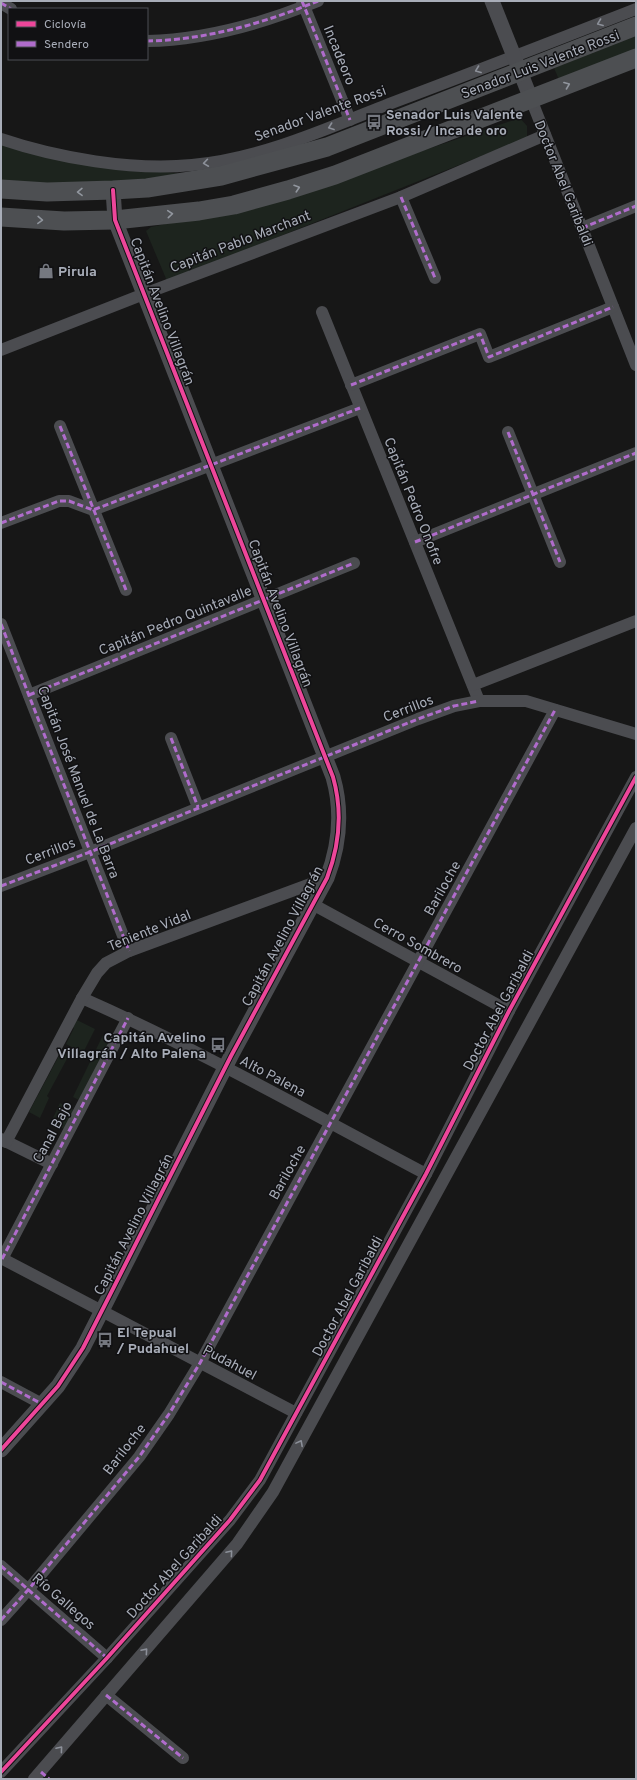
<svg xmlns="http://www.w3.org/2000/svg" width="637" height="1780" viewBox="0 0 637 1780" font-family="Overpass,sans-serif">
<style>
.green{fill:#1d241e}
.lines{fill:none;stroke-linecap:round;stroke-linejoin:round}
.minor{stroke:#4b4c50;stroke-width:12}
.tertiary{stroke:#4b4c50;stroke-width:15}
.primary{stroke:#4d4f52;stroke-width:19}
.quiet{stroke:#b06ccc;stroke-width:3;stroke-dasharray:6 3;stroke-linecap:butt}
.cycleway-casing{stroke:#111113;stroke-width:6}
.cycleway{stroke:#ed469a;stroke-width:4}
.oneway{stroke:#8c9099}
.oneway2{stroke:#91969e}
.labels{text-anchor:middle;stroke-width:3;stroke-linejoin:round;paint-order:stroke}
.street-label{font-size:14px;fill:#a8adb8;stroke:#111113}
.poi-label{font-size:14px;font-weight:bold;fill:#a8adb8;stroke:#111113;text-anchor:start}
</style>
<rect width="100%" height="100%" fill="#171717"/>
<g class="green">
<polygon points="636,36 636,52 560,82 554,68"/>
<polygon points="520,118 527,126 527,138 167,281 146,231 151,227 200,217 306,190"/>
<polygon points="1,142 158,171 183,174 165,179 45,185 1,181"/>
<polygon points="75,1019 95,1029 83,1053 66,1044 74,1028 71,1027"/>
<polygon points="103,1035 112,1039 81,1101 73,1097"/>
<polygon points="61,1052 69,1055 47,1096 49,1098 40,1118 29,1112"/>
<polygon points="60,1103 76,1111 66,1130 51,1122"/>
</g>
<g class="lines">
<g class="minor">
<polyline points="302,1 350,120"/>
<polyline points="1,3 11,9"/>
<path d="M147 41C206 40 264 23 318 1"/>
<polyline points="531,99 636,365"/>
<path d="M1 139C57 158 133 171 192 165 260 159 326 129 389 104 472 73 554 41 636 9"/>
<polyline points="401,197 435,278"/>
<polyline points="582,228 636,206"/>
<polyline points="322,312 479,701"/>
<polyline points="1,350 144,294 401,197 545,135"/>
<polyline points="351,385 480,334 489,357 613,307"/>
<polyline points="60,426 126,590"/>
<polyline points="508,432 560,562"/>
<polyline points="1,523 59,501 69,501 93,510 360,408"/>
<polyline points="415,542 636,453"/>
<polyline points="1,624 129,951"/>
<polyline points="473,685 636,621"/>
<polyline points="29,695 354,563"/>
<polyline points="171,738 198,807"/>
<polyline points="1,886 90,852 418,719 454,706 479,701 526,701 636,734"/>
<polyline points="314,905 509,1011"/>
<path d="M82 998C200 1050 312 1114 426 1174"/>
<polyline points="1,1139 52,1164"/>
<polyline points="6,1142 82,998 97,973 106,963 129,951 327,878"/>
<polyline points="1,1258 296,1413"/>
<polyline points="2,1259 128,1018"/>
<polyline points="1,1382 42,1404"/>
<polyline points="1,1566 107,1658"/>
<polyline points="1,1620 28,1590 139,1457 169,1414 200,1363 555,710"/>
<polyline points="106,1695 183,1758"/>
<polyline points="1,1772 107,1658 230,1520 260,1480 426,1174 509,1011 636,777"/>
<polyline points="34,1779 237,1544 273,1492 636,828"/>
</g>
<g class="tertiary">
<polyline points="492,1 531,99"/>
<path d="M1 1450 58 1386 83 1348 231 1056 327 878C340 844 343 812 333 777L115 220 113 190"/>
</g>
<g class="primary">
<polyline points="1,189 47,192 113,190 147,188 221,176 327,147 636,26"/>
<polyline points="1,217 64,221 115,220 199,211 234,205 288,190 335,175 636,58"/>
</g>
<g class="quiet">
<polyline points="302,1 350,120"/>
<polyline points="1,3 11,9"/>
<path d="M147 41C206 40 264 23 318 1"/>
<polyline points="401,197 435,278"/>
<polyline points="582,228 636,206"/>
<polyline points="351,385 480,334 489,357 613,307"/>
<polyline points="60,426 126,590"/>
<polyline points="508,432 560,562"/>
<polyline points="1,523 59,501 69,501 93,510 360,408"/>
<polyline points="415,542 636,453"/>
<polyline points="1,624 129,951"/>
<polyline points="29,695 354,563"/>
<polyline points="171,738 198,807"/>
<polyline points="1,886 90,852 418,719 454,706 479,701"/>
<polyline points="2,1259 128,1018"/>
<polyline points="1,1382 42,1404"/>
<polyline points="1,1566 107,1658"/>
<polyline points="1,1620 28,1590 139,1457 169,1414 200,1363 555,710"/>
<polyline points="106,1695 183,1758"/>
<polyline points="41,1772 49,1779"/>
</g>
<defs>
<g id="cycleway">
<path d="M1 1450 58 1386 83 1348 231 1056 327 878C340 844 343 812 333 777L115 220 113 190"/>
<polyline points="1,1772 107,1658 230,1520 260,1480 426,1174 509,1011 636,777"/>
</g>
</defs>
<use href="#cycleway" class="cycleway-casing"/>
<use href="#cycleway" class="cycleway"/>
</g>
<defs><path id="oneway-chevron" d="M-2-3.5L2.5 0L-2 3.5" fill="none" stroke-width="1.6" stroke-linecap="round" stroke-linejoin="round"/></defs>
<g class="oneway">
<use href="#oneway-chevron" transform="translate(600 23) rotate(159)"/>
<use href="#oneway-chevron" transform="translate(478 70) rotate(159)"/>
<use href="#oneway-chevron" transform="translate(331 127) rotate(160)"/>
<use href="#oneway-chevron" transform="translate(206 163) rotate(172)"/>
<use href="#oneway-chevron" transform="translate(300 1443) rotate(-62)"/>
<use href="#oneway-chevron" transform="translate(230 1553) rotate(-50)"/>
<use href="#oneway-chevron" transform="translate(145 1651) rotate(-49)"/>
<use href="#oneway-chevron" transform="translate(60 1749) rotate(-50)"/>
</g>
<g class="oneway2">
<use href="#oneway-chevron" transform="translate(567 85) rotate(-21)"/>
<use href="#oneway-chevron" transform="translate(297 188) rotate(-18)"/>
<use href="#oneway-chevron" transform="translate(80 192) rotate(179)"/>
<use href="#oneway-chevron" transform="translate(170 214) rotate(-5)"/>
<use href="#oneway-chevron" transform="translate(40 220) rotate(2)"/>
</g>
<defs>
<symbol id="bus-bare" viewBox="-9 -9 18 18"><path d="M-5-6H5V4H4V6H2V4H-2V6H-4V4H-5ZM-3.5-4V0h7V-4ZM-3.5 1.2v1.5H-2V1.2ZM2 1.2v1.5H3.5V1.2Z" fill="#757880" stroke="#111113" stroke-width="2.5" paint-order="stroke"/></symbol>
<symbol id="shop-bare" viewBox="-9 -9 18 18"><path d="M-5-2.5h2.3a2.7 3.5 0 0 1 5.4 0H5L5.5 6h-11ZM-1.5-2.5h3a1.5 2.3 0 0 0-3 0Z" fill="#757880" stroke="#111113" stroke-width="2.5" paint-order="stroke"/></symbol>
</defs>
<g fill-rule="evenodd">
<use href="#bus-bare" x="363" y="111" width="22" height="22"/>
<use href="#shop-bare" x="35" y="260" width="22" height="22"/>
<use href="#bus-bare" x="207" y="1034" width="22" height="22"/>
<use href="#bus-bare" x="94" y="1329" width="22" height="22"/>
</g>
<g class="labels">
<g class="street-label">
<text transform="translate(340 55) rotate(68)" y="5">Incadeoro</text>
<text transform="translate(540 64) rotate(-21)" y="5">Senador Luis Valente Rossi</text>
<text transform="translate(320 113) rotate(-20)" y="5">Senador Valente Rossi</text>
<text transform="translate(564 183) rotate(68)" y="5">Doctor Abel Garibaldi</text>
<text transform="translate(240 241) rotate(-21)" y="5">Capitán Pablo Marchant</text>
<text transform="translate(163 311) rotate(69)" y="5">Capitán Avelino Villagrán</text>
<text transform="translate(414 501) rotate(68)" y="5">Capitán Pedro Onofre</text>
<text transform="translate(281 613) rotate(69)" y="5">Capitán Avelino Villagrán</text>
<text transform="translate(175 620) rotate(-22)" y="5">Capitán Pedro Quintavalle</text>
<text transform="translate(408 708) rotate(-21)" y="5">Cerrillos</text>
<text transform="translate(79 782) rotate(69)" y="5">Capitán José Manuel de La Barra</text>
<text transform="translate(50 851) rotate(-21)" y="5">Cerrillos</text>
<text transform="translate(442 888) rotate(-61)" y="5">Bariloche</text>
<text transform="translate(149 930) rotate(-22)" y="5">Teniente Vidal</text>
<text transform="translate(282 936) rotate(-62)" y="5">Capitán Avelino Villagrán</text>
<text transform="translate(418 945) rotate(29)" y="5">Cerro Sombrero</text>
<text transform="translate(498 1010) rotate(-62)" y="5">Doctor Abel Garibaldi</text>
<text transform="translate(273 1076) rotate(28)" y="5">Alto Palena</text>
<text transform="translate(52 1132) rotate(-62)" y="5">Canal Bajo</text>
<text transform="translate(287 1172) rotate(-61)" y="5">Bariloche</text>
<text transform="translate(133 1224) rotate(-63)" y="5">Capitán Avelino Villagrán</text>
<text transform="translate(347 1296) rotate(-62)" y="5">Doctor Abel Garibaldi</text>
<text transform="translate(230 1362) rotate(28)" y="5">Pudahuel</text>
<text transform="translate(124 1449) rotate(-52)" y="5">Bariloche</text>
<text transform="translate(174 1566) rotate(-48)" y="5">Doctor Abel Garibaldi</text>
<text transform="translate(64 1601) rotate(41)" y="5">Río Gallegos</text>
</g>
<g class="poi-label">
<text x="386" y="119">Senador Luis Valente<tspan x="386" dy="16">Rossi / Inca de oro</tspan></text>
<text x="58" y="276">Pirula</text>
<text x="206" y="1042" text-anchor="end">Capitán Avelino<tspan x="206" dy="16">Villagrán / Alto Palena</tspan></text>
<text x="117" y="1337">El Tepual<tspan x="117" dy="16">/ Pudahuel</tspan></text>
</g>
</g>
<rect width="637" height="1780" fill="none" stroke="#a8adb8" stroke-width="4"/>
<rect x="8" y="8" width="140" height="52" fill="#111113" stroke="#4d4f55"/>
<rect x="16" y="21" width="20" height="6" fill="#ed469a" stroke="#4d4f55"/>
<text x="44" y="28" font-size="12" fill="#a8adb8">Ciclovía</text>
<rect x="16" y="41" width="20" height="6" fill="#b06ccc" stroke="#4d4f55"/>
<text x="44" y="48" font-size="12" fill="#a8adb8">Sendero</text>
</svg>
